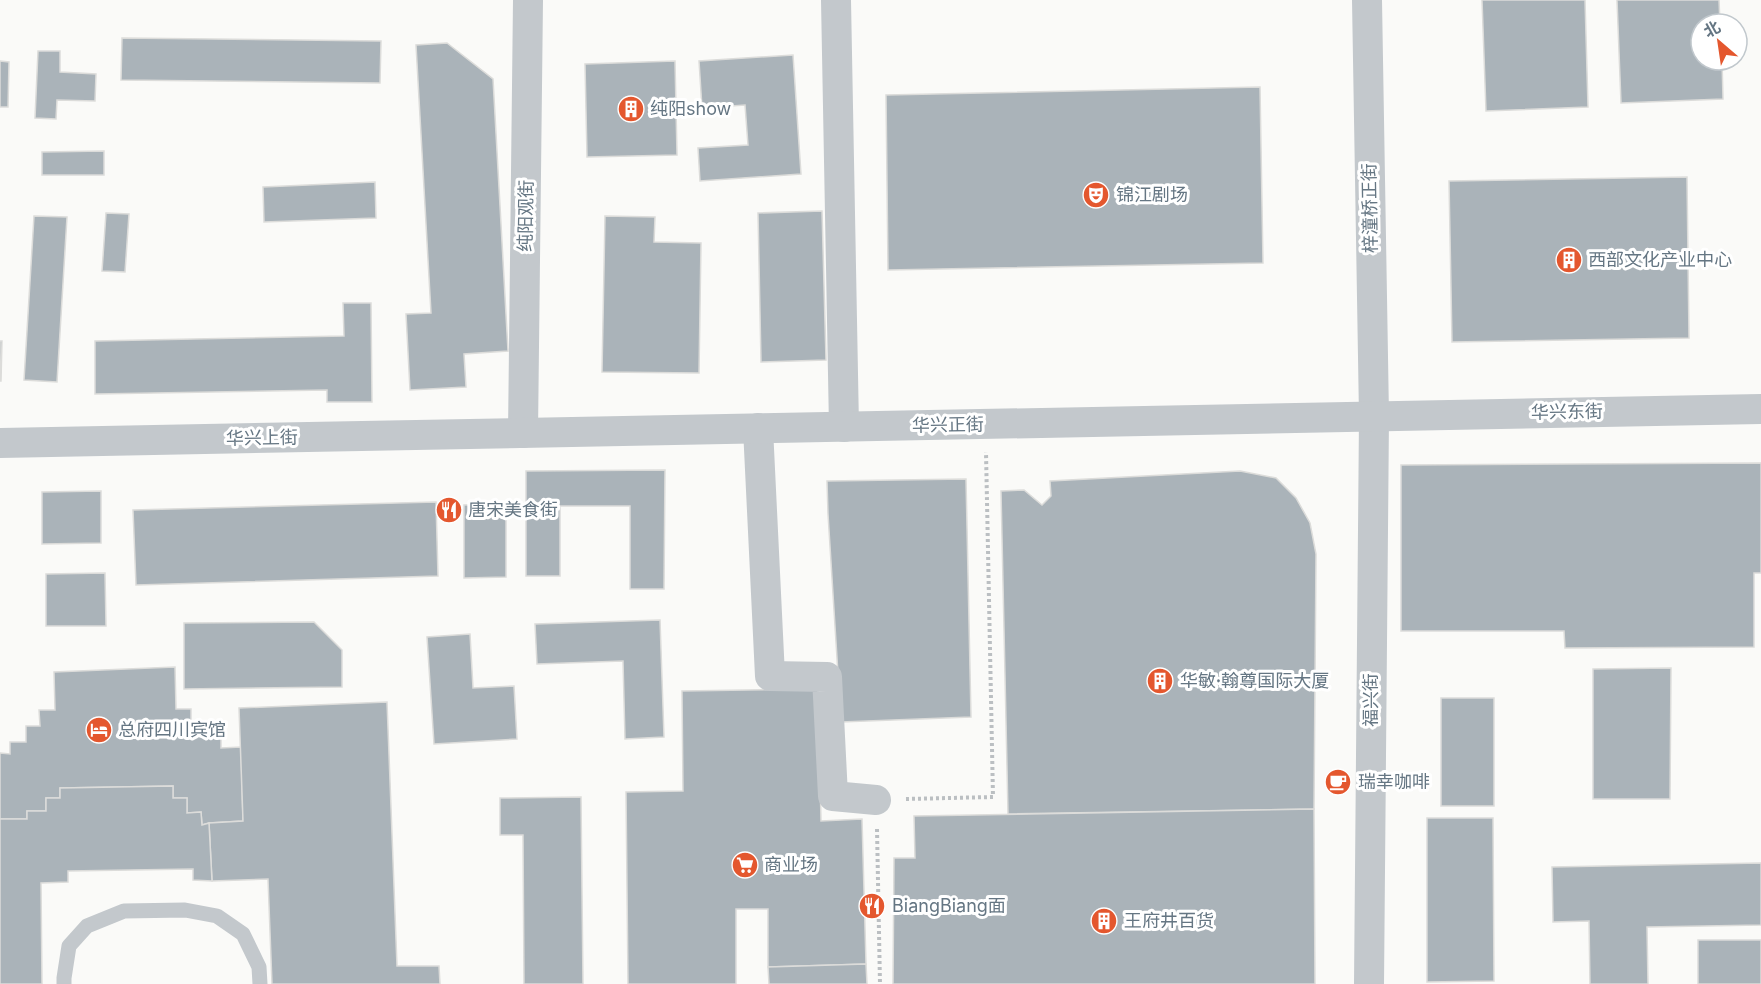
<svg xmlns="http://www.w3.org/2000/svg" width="1761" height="984" viewBox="0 0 1761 984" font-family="Inter,'Noto Sans SC',sans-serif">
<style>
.building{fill:#aab3b9;stroke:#dcdcda;stroke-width:1.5}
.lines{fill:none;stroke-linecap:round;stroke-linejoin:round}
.path{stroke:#bbbfc2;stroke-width:4;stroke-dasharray:3 3;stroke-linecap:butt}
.lane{stroke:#c3c8cc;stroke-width:15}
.street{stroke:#c3c8cc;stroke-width:30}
.labels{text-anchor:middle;stroke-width:6;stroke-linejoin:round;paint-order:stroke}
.poi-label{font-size:18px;fill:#657683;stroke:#fff;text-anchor:start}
.street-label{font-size:18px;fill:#657683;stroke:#fff}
</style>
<rect width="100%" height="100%" fill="#fafaf8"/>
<g class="building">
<polygon points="1482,0 1585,0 1588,107 1486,111"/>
<polygon points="1617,0 1719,0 1720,24 1701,24 1701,60 1722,60 1723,99 1621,103"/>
<polygon points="122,38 381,41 380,83 121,80"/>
<polygon points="447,43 493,79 508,351 464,354 466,387 410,390 406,314 431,313 416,45"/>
<polygon points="38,51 60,51 60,72 96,74 95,101 57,100 56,119 35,118"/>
<polygon points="793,55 801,174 700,181 698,148 748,145 745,105 702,108 699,61"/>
<polygon points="0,61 9,62 8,107 0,107"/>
<polygon points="675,61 677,155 587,157 585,64"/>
<polygon points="1260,87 1263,263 888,270 886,95"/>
<polygon points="104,151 104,175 42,175 42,152"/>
<polygon points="1687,177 1689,338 1452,342 1449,181"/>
<polygon points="375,182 376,218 264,222 263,187"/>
<polygon points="822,211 826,360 761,362 758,213"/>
<polygon points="106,213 129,214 125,272 102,271"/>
<polygon points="34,216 67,217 57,382 24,380"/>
<polygon points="605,216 655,217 654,242 701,243 699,373 602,372"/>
<polygon points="343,303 371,303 372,402 327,402 327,390 95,394 95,341 344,336"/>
<polygon points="0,341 2,341 1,381 0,381"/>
<polygon points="1761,463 1761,573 1754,573 1754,647 1565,648 1564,631 1401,631 1401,465"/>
<polygon points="665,470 664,589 630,589 630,506 560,506 560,576 526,576 526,471"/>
<polygon points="1240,471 1276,478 1296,498 1310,523 1316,554 1314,809 1008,814 1001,491 1024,490 1042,505 1051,496 1050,481"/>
<polygon points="966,479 971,717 841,722 828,514 827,481"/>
<polygon points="101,491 101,543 42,544 42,492"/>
<polygon points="436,502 438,576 136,585 133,510"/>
<polygon points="506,504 506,577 464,578 464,505"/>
<polygon points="105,573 106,626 46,626 46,574"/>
<polygon points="660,620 664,737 625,739 623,661 537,664 535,624"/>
<polygon points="314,622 342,650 342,687 184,689 184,623"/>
<polygon points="470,634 473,688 514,686 517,739 434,744 427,637"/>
<polygon points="175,667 176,709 191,709 191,723 207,722 207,735 221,735 221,748 241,747 243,821 209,823 202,825 201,812 187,813 187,798 173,798 173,786 60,788 60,798 46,798 46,811 27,811 27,819 0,819 0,753 10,754 10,742 26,742 26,726 40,726 39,710 55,710 54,672"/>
<polygon points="1671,668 1670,799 1593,799 1593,669"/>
<polygon points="818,689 821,821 862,819 866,964 768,967 768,909 736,909 736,984 628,984 626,792 683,791 682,691"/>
<rect x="1441" y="698" width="53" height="108"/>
<polygon points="387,702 397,966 439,966 440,984 272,984 268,879 212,881 209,823 243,821 239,708"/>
<polygon points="173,786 173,798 187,798 187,813 201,812 202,825 209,823 212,881 193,880 193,869 68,871 68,882 41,883 42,984 0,984 0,819 27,819 27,811 46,811 46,798 60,798 60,788"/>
<polygon points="581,797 583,984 524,984 523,835 500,835 500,798"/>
<polygon points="1314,809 1315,984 893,984 894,858 915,858 914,816"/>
<polygon points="1427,818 1493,818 1494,981 1427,982"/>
<polygon points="1761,863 1761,925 1647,927 1648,984 1590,984 1589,921 1553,922 1552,867"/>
<rect x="1698" y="940" width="63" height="44"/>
<polygon points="866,964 867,984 769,984 768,967"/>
</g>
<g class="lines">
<g class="path">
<polyline points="906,799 993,797 986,452"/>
<polyline points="877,829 880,984"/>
</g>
<polyline class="lane" points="64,984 64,978 69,946 87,926 124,911 185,910 217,916 243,934 259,967 260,984"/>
<g class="street">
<polyline points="836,0 844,427"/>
<polyline points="1367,0 1374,416 1369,984"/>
<polyline points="758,428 770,676 827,677 833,796 876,800"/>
<polyline points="523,433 528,0"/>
<polyline points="0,443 1761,409"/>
</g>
</g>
<defs>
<symbol id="building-disc" viewBox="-11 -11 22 22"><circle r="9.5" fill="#e4572e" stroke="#fff"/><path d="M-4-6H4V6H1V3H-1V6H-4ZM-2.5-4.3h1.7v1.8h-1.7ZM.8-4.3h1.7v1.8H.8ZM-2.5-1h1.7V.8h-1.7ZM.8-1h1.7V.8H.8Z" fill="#fff"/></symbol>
<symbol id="theatre-disc" viewBox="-11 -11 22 22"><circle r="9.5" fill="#e4572e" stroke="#fff"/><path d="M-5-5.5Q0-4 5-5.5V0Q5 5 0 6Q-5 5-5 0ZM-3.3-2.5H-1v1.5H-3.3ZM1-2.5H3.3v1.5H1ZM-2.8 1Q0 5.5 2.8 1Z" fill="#fff"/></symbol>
<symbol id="restaurant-disc" viewBox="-11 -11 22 22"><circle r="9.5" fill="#e4572e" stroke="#fff"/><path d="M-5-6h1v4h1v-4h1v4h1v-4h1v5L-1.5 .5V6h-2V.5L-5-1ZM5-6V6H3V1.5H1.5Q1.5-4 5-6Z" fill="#fff"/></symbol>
<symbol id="hotel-disc" viewBox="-11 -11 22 22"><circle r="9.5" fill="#e4572e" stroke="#fff"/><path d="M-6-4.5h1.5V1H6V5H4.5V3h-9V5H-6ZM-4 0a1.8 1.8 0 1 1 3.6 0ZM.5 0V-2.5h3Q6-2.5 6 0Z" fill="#fff"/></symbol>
<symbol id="cafe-disc" viewBox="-11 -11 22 22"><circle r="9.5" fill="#e4572e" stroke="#fff"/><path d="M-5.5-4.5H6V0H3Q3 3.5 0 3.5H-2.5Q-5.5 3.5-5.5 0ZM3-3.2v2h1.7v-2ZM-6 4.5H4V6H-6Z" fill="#fff"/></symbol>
<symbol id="supermarket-disc" viewBox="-11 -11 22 22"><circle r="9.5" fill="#e4572e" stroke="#fff"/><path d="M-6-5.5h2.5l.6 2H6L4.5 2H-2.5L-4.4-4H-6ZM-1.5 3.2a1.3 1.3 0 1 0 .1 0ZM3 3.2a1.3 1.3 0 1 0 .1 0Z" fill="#fff"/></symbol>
</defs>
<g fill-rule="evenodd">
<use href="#building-disc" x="616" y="94" width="30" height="30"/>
<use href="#theatre-disc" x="1081" y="180" width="30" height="30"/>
<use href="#building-disc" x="1554" y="245" width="30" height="30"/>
<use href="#restaurant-disc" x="434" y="495" width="30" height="30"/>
<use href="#building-disc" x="1145" y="666" width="30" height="30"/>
<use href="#hotel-disc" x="84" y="715" width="30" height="30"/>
<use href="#cafe-disc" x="1323" y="767" width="30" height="30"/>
<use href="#supermarket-disc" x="730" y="850" width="30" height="30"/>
<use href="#restaurant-disc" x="857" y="891" width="30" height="30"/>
<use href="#building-disc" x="1089" y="906" width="30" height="30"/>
</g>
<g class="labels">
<g class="poi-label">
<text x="650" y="115">纯阳show</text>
<text x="1116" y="201">锦江剧场</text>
<text x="1588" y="266">西部文化产业中心</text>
<text x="468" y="516">唐宋美食街</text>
<text x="1180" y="687">华敏·翰尊国际大厦</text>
<text x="118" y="736">总府四川宾馆</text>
<text x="1358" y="788">瑞幸咖啡</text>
<text x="764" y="871">商业场</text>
<text x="892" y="912">BiangBiang面</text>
<text x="1124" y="927">王府井百货</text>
</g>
<g class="street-label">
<text transform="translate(1370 208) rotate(-91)" y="6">梓潼桥正街</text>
<text transform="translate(526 216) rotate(-89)" y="6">纯阳观街</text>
<text transform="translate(1567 412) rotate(-1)" y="6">华兴东街</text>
<text transform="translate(948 425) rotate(-1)" y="6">华兴正街</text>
<text transform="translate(262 438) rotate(-1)" y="6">华兴上街</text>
<text transform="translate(1371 700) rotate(-90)" y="6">福兴街</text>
</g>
</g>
<g transform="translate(1719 42) rotate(331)"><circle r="28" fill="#ffffff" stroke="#c1c8cd" stroke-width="1.5"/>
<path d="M0-4.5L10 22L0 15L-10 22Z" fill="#e4572e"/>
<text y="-9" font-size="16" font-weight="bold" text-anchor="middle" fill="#657683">北</text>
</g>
</svg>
